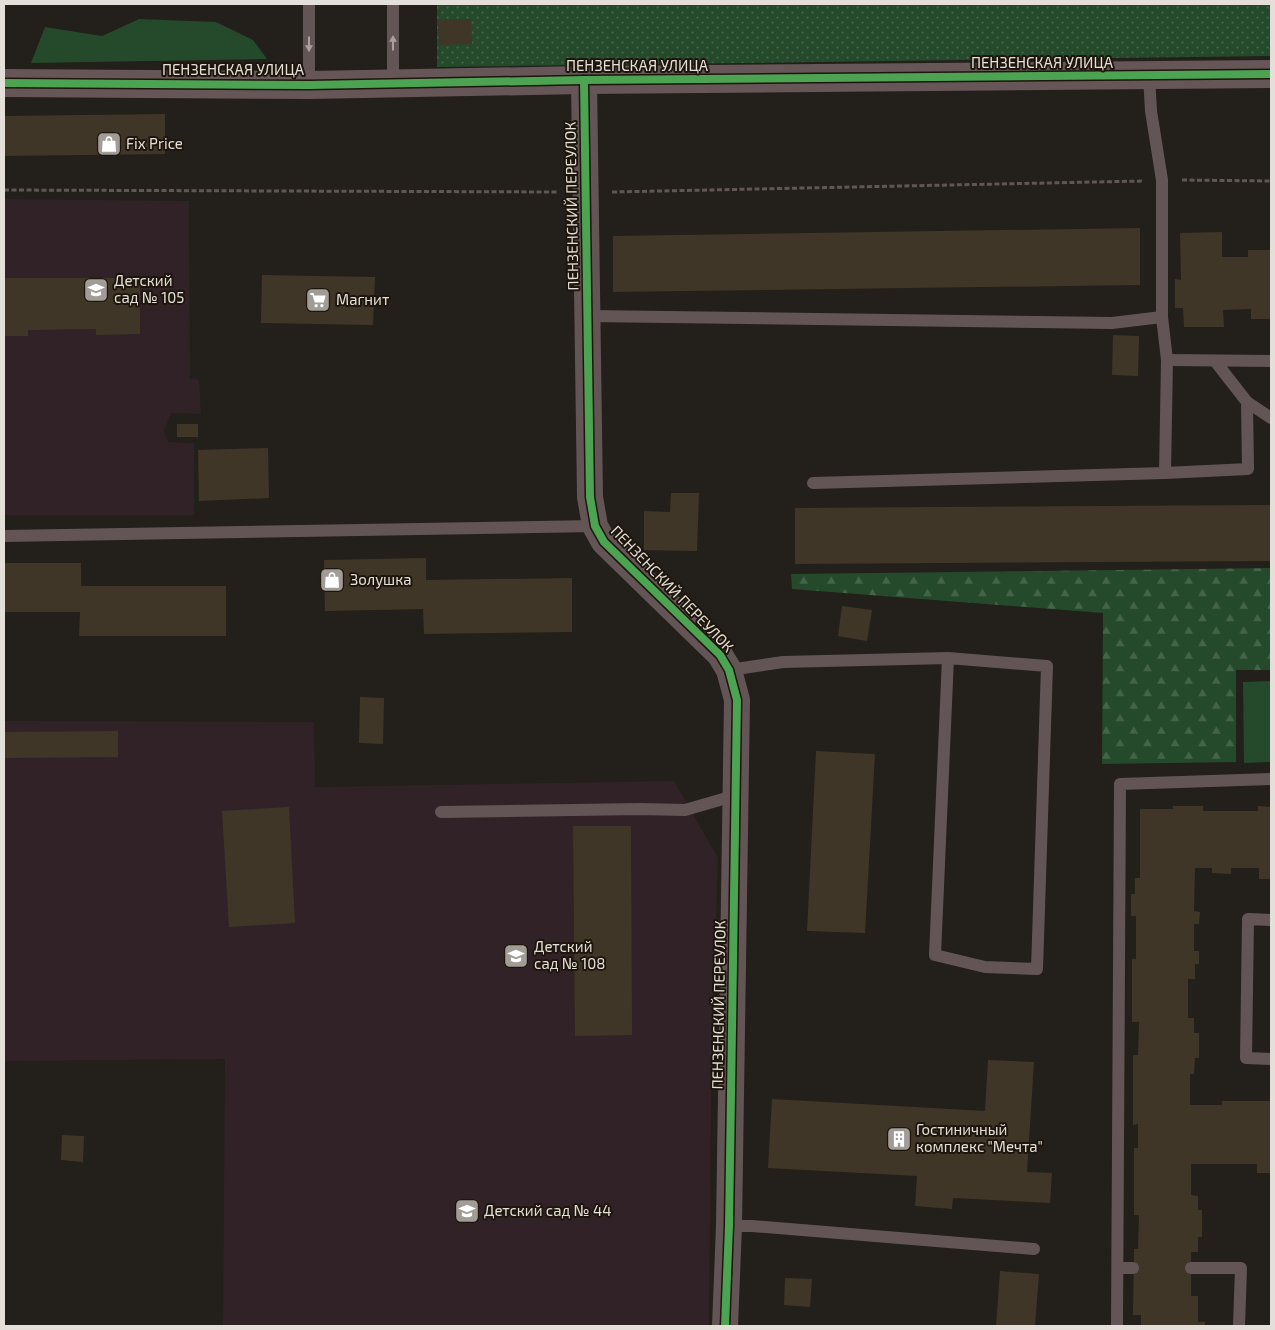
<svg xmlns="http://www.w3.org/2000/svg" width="1275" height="1330" viewBox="0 0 1275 1330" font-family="'Exo 2',sans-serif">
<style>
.education{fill:#312228}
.grass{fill:url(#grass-dots)}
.forest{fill:url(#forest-firs)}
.park{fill:#24492b}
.building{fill:#403628}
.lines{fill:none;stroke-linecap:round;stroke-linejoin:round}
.path{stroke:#605656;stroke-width:3;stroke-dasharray:5 2.5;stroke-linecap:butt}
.lane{stroke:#635556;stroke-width:12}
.street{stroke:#635556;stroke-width:26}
.secondary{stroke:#665657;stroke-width:28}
.cycleway-casing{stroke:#1e160d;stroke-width:11}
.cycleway{stroke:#4ca352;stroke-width:8}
.oneway{fill:#aaa19e}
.labels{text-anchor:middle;stroke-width:4;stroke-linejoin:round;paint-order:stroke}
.street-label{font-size:15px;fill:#e5dfd9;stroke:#1e160d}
.poi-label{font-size:15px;fill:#e5dfd9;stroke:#1e160d;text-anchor:start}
</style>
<defs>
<pattern id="grass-dots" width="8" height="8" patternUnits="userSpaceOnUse" patternTransform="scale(1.25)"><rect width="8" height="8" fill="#24492b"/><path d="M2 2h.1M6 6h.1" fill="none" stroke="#446349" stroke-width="1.8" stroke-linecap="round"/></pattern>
<pattern id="forest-firs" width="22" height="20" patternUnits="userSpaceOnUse" patternTransform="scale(1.25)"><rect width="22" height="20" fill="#24492b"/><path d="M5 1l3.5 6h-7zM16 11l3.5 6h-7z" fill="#446349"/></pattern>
</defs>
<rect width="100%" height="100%" fill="#231f1a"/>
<g class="education">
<polygon points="4,199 189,201 190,379 199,380 201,414 171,413 164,431 168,442 194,443 194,515 4,515"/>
<polygon points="4,721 314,722 315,787 674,781 718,858 711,1095 709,1326 223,1326 225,1059 4,1061"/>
</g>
<polygon class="grass" points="437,4 1271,4 1271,56 437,67"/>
<polygon class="forest" points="1271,568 1271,670 1236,670 1236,762 1102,764 1103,613 792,589 791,574"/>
<g class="park">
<polygon points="139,19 216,22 253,40 267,59 31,63 45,27 102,36"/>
<polygon points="1271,681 1271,762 1244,763 1243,682"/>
</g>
<g class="building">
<polygon points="471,19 472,44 439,45 438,20"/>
<polygon points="165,114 165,154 4,156 4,116"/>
<polygon points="1140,228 1140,285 613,292 613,236"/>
<polygon points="1222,232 1222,257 1248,257 1248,250 1271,250 1271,319 1251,319 1251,309 1223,310 1224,327 1184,327 1183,308 1175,308 1175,279 1181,280 1180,233"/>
<polygon points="262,275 375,277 373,325 261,323"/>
<polygon points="4,278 140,278 140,334 96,335 96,329 28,330 28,336 4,336"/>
<polygon points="1113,335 1139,336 1138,376 1112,375"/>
<rect x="177" y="424" width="21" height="13"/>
<polygon points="268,448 269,498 199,501 198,450"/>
<polygon points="671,493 699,493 697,551 644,550 644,511 670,512"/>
<polygon points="1271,505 1271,561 795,564 795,508"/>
<polygon points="426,558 426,580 572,578 572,632 424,634 423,609 325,611 324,560"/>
<polygon points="4,563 81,563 81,586 226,586 226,636 79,636 80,612 4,612"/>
<polygon points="842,606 872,610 867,641 838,636"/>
<polygon points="360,697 384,698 383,744 359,743"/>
<polygon points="118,731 118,757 4,758 4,732"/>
<polygon points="816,751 875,754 865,933 807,931"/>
<polygon points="1173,806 1203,806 1203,811 1258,811 1258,806 1271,807 1271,879 1259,879 1259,868 1231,868 1231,874 1212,873 1212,868 1195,868 1194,911 1200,912 1199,924 1194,924 1194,951 1199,951 1199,964 1195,964 1195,979 1188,979 1188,1018 1194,1018 1194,1033 1199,1033 1199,1058 1195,1058 1194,1074 1190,1074 1190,1105 1222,1105 1222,1101 1271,1101 1271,1173 1257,1173 1257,1164 1191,1164 1191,1195 1198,1196 1198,1210 1202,1210 1202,1237 1198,1237 1198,1252 1191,1252 1191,1296 1198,1296 1198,1322 1205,1322 1205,1326 1141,1326 1141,1315 1133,1315 1134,1249 1138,1249 1139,1215 1134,1215 1134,1148 1138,1148 1138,1124 1133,1125 1133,1055 1138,1055 1139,1022 1132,1022 1132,959 1136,959 1136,916 1131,916 1131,894 1135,894 1135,878 1140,878 1140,809 1173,809"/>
<polygon points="289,807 295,923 229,927 222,811"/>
<polygon points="573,826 631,826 632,1035 575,1036"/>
<polygon points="988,1060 1034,1062 1027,1172 1052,1173 1050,1203 953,1198 952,1209 915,1206 917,1176 768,1168 772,1099 985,1111"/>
<polygon points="62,1135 84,1136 83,1162 61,1160"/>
<polygon points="1000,1271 1039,1274 1035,1326 996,1326"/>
<polygon points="785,1278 812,1279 810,1307 784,1305"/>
</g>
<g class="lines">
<g class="path">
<polyline points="1182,180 1271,181"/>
<polyline points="4,190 558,192"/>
<polyline points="612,192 1143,181"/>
</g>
<g class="lane">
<polyline points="309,4 309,85"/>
<polyline points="393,4 393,82"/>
<polyline points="1149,76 1151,111 1162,180 1162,317 1167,360 1165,473"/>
<polyline points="588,316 1112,323 1162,317"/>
<polyline points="1167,360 1271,361"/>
<polyline points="1215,361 1247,402 1271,418"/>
<polyline points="813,483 1165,473 1248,469 1247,402"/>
<polyline points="4,536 595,526"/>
<polyline points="729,670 783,662 948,658 1047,666 1037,969 985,967 935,955 948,658"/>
<polyline points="441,812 640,809 685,810 737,795"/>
<polyline points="1271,920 1248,919 1246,1058 1271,1059"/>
<polyline points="729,1226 752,1226 1034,1249"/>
<polyline points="1119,1268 1133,1268"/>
<polyline points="1191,1268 1241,1268 1239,1326"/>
<polyline points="1117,1326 1120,784 1271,779"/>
</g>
<polyline class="street" points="584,80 590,497 595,526 604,542 720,655 729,670 737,700 729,1226 725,1326"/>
<polyline class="secondary" points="4,83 309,85 584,80 1271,74"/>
<defs>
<g id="cycleway">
<polyline points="584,80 590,497 595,526 604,542 720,655 729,670 737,700 729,1226 725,1326"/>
<polyline points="4,83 309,85 584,80 1271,74"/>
</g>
</defs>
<use href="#cycleway" class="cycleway-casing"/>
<use href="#cycleway" class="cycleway"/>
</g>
<defs><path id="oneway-solid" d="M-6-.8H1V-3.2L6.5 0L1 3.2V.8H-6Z" transform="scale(1.25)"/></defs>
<g class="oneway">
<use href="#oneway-solid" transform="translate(393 43) rotate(-90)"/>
<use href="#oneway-solid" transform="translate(309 44) rotate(90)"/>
</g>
<defs>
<symbol id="shop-square" viewBox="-11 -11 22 22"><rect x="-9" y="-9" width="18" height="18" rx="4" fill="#a19c96" stroke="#1e160d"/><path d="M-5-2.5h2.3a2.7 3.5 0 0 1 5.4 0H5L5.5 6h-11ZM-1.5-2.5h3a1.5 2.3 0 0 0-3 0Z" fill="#fff"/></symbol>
<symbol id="school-square" viewBox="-11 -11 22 22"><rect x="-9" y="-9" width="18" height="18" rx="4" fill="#a19c96" stroke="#1e160d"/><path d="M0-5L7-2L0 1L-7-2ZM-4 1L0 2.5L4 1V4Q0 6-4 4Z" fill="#fff"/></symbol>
<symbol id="supermarket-square" viewBox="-11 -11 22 22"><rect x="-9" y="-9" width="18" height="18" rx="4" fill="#a19c96" stroke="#1e160d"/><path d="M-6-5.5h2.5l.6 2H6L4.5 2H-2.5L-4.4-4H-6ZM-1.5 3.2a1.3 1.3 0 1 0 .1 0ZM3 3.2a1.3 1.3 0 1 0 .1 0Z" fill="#fff"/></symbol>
<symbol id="building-square" viewBox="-11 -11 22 22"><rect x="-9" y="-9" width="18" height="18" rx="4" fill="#a19c96" stroke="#1e160d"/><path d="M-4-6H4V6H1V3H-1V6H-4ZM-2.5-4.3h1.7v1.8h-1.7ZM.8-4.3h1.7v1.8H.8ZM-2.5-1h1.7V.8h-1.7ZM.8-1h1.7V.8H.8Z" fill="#fff"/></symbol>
</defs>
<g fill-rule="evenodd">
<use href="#shop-square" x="95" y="130" width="28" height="28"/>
<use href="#school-square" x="82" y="276" width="28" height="28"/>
<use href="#supermarket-square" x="304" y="286" width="28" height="28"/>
<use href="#shop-square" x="318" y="566" width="28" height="28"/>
<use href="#school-square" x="502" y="942" width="28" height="28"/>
<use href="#building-square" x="885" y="1125" width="28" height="28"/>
<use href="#school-square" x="453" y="1197" width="28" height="28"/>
</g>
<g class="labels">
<g class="street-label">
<text x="1042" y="68">ПЕНЗЕНСКАЯ УЛИЦА</text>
<text x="637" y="71">ПЕНЗЕНСКАЯ УЛИЦА</text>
<text x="233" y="75">ПЕНЗЕНСКАЯ УЛИЦА</text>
<text transform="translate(572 206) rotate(-91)" y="5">ПЕНЗЕНСКИЙ ПЕРЕУЛОК</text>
<text transform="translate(672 589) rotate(46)" y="5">ПЕНЗЕНСКИЙ ПЕРЕУЛОК</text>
<text transform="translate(719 1005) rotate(-89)" y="5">ПЕНЗЕНСКИЙ ПЕРЕУЛОК</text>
</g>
<g class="poi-label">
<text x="126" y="149">Fix Price</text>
<text x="114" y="286">Детский<tspan x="114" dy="17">сад № 105</tspan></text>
<text x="336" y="305">Магнит</text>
<text x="350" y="585">Золушка</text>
<text x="534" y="952">Детский<tspan x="534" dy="17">сад № 108</tspan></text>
<text x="916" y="1135">Гостиничный<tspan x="916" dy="17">комплекс "Мечта"</tspan></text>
<text x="484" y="1216">Детский сад № 44</text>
</g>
</g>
<rect width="1275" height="1330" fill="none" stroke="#e5dfd9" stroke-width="10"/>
</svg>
